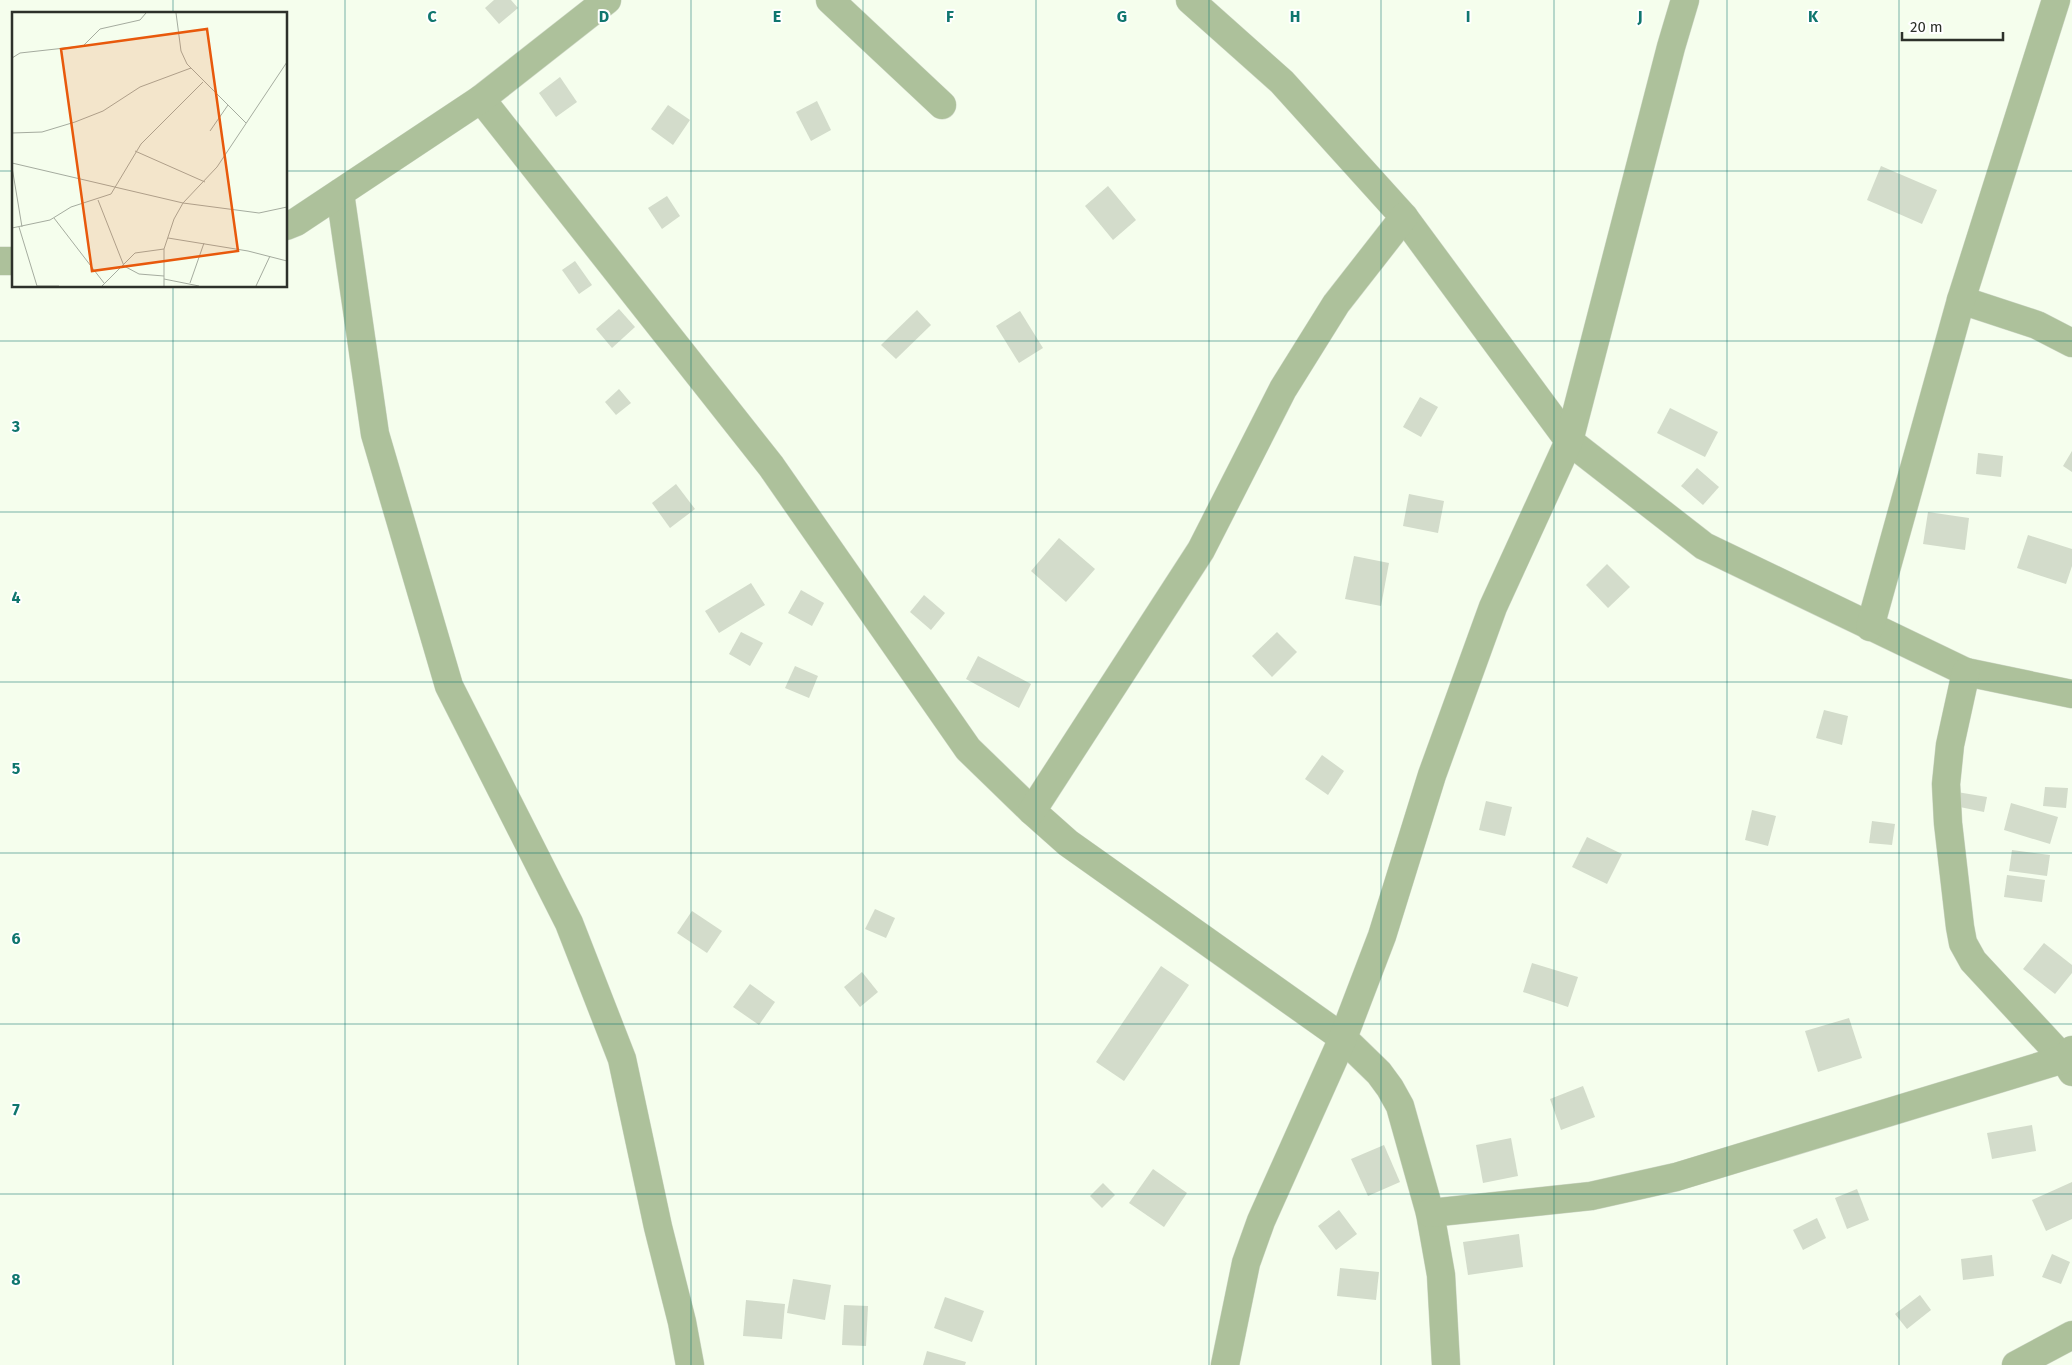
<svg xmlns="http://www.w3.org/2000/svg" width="2072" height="1365" viewBox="0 0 2072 1365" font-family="'Fira Sans',sans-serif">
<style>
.building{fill:#d3dccb}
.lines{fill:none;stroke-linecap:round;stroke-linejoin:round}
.minor-casing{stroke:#d1d9ca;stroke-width:29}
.minor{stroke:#adc19b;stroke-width:28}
.grid{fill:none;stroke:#0f766e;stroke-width:1;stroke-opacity:0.55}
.inset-road{fill:none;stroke:#a5ac9f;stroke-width:1}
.view{fill:#e8590c;fill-opacity:0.15;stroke:#e8590c;stroke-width:2.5}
.inset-edge{fill:none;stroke:#2d312a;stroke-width:2.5}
.grid-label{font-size:16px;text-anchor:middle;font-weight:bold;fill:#0f766e;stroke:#fff;stroke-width:4;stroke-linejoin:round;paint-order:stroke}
</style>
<rect width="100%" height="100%" fill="#f5feed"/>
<g class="building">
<polygon points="494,0 511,0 518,8 499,24 485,8"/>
<polygon points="560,77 577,102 556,117 539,93"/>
<polygon points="817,101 831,130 811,141 796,112"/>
<polygon points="668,105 690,120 673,145 651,129"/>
<polygon points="1881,166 1937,190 1922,224 1867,200"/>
<polygon points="1108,186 1136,220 1113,240 1085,206"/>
<polygon points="667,196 680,216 662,229 648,208"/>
<polygon points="575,261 592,285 579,294 562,270"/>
<polygon points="619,309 635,327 612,348 596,329"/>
<polygon points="917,310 931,325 896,359 881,345"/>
<polygon points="1020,311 1043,348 1019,363 996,326"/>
<polygon points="619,389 631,403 616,415 605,402"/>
<polygon points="1420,397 1438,407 1421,437 1403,427"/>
<polygon points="1670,408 1718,432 1705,457 1657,433"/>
<polygon points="2072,451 2072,472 2063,466"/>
<polygon points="1978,453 2003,456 2001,477 1976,474"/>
<polygon points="1697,468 1719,487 1703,505 1681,486"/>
<polygon points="676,484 695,509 670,528 652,503"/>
<polygon points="1409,494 1444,501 1438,533 1403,526"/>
<polygon points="1928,512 1969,518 1965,550 1923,544"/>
<polygon points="2028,535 2072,549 2072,566 2066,584 2017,568"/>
<polygon points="1059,538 1095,569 1066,602 1031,571"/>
<polygon points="1354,556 1389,563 1381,606 1345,599"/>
<polygon points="1607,564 1630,587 1608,608 1586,585"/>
<polygon points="751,583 765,605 719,633 705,611"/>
<polygon points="801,590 824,603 812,626 788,613"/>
<polygon points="924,595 945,613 931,630 910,612"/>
<polygon points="741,632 763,643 750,666 729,654"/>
<polygon points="1277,632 1297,652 1272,677 1252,656"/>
<polygon points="978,656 1031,684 1019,708 966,679"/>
<polygon points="795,666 818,676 809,698 785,688"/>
<polygon points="1824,710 1848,716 1842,745 1816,738"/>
<polygon points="1322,755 1344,771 1328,795 1305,779"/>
<polygon points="2045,787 2068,788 2066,808 2043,806"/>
<polygon points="1957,792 1987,797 1984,812 1955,806"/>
<polygon points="1486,801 1512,807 1505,836 1479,830"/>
<polygon points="2011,803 2058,817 2050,844 2004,830"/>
<polygon points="1752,810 1776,816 1768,846 1745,840"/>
<polygon points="1872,821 1895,824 1892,845 1869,843"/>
<polygon points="1587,837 1622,854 1607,884 1572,867"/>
<polygon points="2012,850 2050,855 2047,876 2009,871"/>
<polygon points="2007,875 2045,880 2042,902 2004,897"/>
<polygon points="875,909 895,918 886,938 865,929"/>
<polygon points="692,911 722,931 707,953 677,933"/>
<polygon points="2044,943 2072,965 2072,973 2055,994 2023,969"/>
<polygon points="1532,963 1578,977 1568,1007 1523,992"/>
<polygon points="1161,966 1189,985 1124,1081 1096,1062"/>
<polygon points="862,972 878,992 860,1007 844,987"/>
<polygon points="750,984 775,1002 759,1025 733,1007"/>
<polygon points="1849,1018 1862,1058 1818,1072 1805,1031"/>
<polygon points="1583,1086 1595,1117 1561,1130 1550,1099"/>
<polygon points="2032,1125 2036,1151 1992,1159 1987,1133"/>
<polygon points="1511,1138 1518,1176 1483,1183 1476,1145"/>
<polygon points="1384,1145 1400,1182 1368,1196 1351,1159"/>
<polygon points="1153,1169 1187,1193 1164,1227 1129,1203"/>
<polygon points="2072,1182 2072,1219 2046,1231 2032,1200"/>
<polygon points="1103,1183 1115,1195 1102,1208 1090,1196"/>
<polygon points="1857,1189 1869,1220 1847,1229 1835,1198"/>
<polygon points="1339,1210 1357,1234 1336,1250 1318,1226"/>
<polygon points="1817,1218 1826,1238 1803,1250 1793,1230"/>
<polygon points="1519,1234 1523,1267 1468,1275 1463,1242"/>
<polygon points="2052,1254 2070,1262 2061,1284 2042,1277"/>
<polygon points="1992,1255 1994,1276 1963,1280 1961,1259"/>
<polygon points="1340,1268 1379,1272 1376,1300 1337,1296"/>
<polygon points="793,1279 831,1285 825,1320 787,1313"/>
<polygon points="1920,1295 1931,1310 1907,1329 1895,1314"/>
<polygon points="945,1297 984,1311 972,1342 934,1328"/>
<polygon points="746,1300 785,1304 782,1339 743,1336"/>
<polygon points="844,1305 868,1306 866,1346 842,1345"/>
<polygon points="927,1351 966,1362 965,1365 923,1365"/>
</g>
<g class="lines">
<defs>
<g id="minor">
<polyline points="830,0 942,105"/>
<polyline points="1190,0 1282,82 1404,217 1569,441 1704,546 1966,672 2072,694"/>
<polyline points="481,99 771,466 968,749 1032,811 1068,843 1343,1038 1379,1073 1390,1088 1400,1106 1430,1213 1441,1275 1446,1365"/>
<polyline points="340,193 375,434 449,686 569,923 622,1059 658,1227 682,1322 690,1365"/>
<polyline points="286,226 296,222 481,99 607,0"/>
<polyline points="0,261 14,261"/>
<polyline points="1961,300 2037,325 2072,343"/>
<polyline points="1870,627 1961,300 2056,0"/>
<polyline points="1966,672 1950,745 1946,784 1948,823 1960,927 1963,943 1973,961 2064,1059 2072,1072"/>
<polyline points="1032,811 1201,550 1283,389 1336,304 1404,217"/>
<polyline points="1430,1213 1591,1196 1676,1177 2064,1059 2072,1050"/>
<polyline points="1225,1365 1246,1263 1261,1221 1343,1038 1382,936 1432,775 1493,607 1569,441 1671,47 1685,0"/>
<polyline points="2016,1365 2072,1335"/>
</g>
</defs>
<use href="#minor" class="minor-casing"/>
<use href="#minor" class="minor"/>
</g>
<path class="grid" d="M173 0V14M345 0V1365M518 0V1365M691 0V1365M863 0V1365M1036 0V1365M1209 0V1365M1381 0V1365M1554 0V1365M1727 0V1365M1899 0V1365M0 171H14M286 171H2072M173 286V1365M0 341H2072M0 512H2072M0 682H2072M0 853H2072M0 1024H2072M0 1194H2072"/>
<g transform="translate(12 12)">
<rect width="275" height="275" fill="#f5feed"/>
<path class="inset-road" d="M164 1 169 39 175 52 234 111M0 46 8 41 71 34 88 17 128 8 134 1M198 119 216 93M0 121 30 120 63 110 91 99 128 75 179 56M123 139 193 170M0 151 171 191 247 201 275 195M0 155 10 215M86 188 112 254 127 262 152 264M42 206 92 271M7 215 25 274M0 216 38 208 59 195 99 182 129 132 191 70M156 226 236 239 275 249M152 267 187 274M178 271 192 231M25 274H47M90 274 123 241 152 237M152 274V237L162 207 171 191 205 155 275 50M244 274 258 244"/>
<path class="view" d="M195 17 226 239 80 259 49 37Z"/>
<rect width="275" height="275" class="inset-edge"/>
</g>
<g class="grid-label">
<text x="432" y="22">C</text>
<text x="604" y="22">D</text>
<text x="777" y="22">E</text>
<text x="950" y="22">F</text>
<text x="1122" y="22">G</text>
<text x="1295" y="22">H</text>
<text x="1468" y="22">I</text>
<text x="1640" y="22">J</text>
<text x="1813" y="22">K</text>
<text x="16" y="432">3</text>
<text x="16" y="603">4</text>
<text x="16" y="774">5</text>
<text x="16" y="944">6</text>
<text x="16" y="1115">7</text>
<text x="16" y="1285">8</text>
</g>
<path d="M1902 32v8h101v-8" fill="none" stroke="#2d312a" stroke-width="2.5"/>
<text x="1910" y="32" font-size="15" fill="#2d312a" stroke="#ffffff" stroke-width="4" paint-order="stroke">20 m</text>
</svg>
